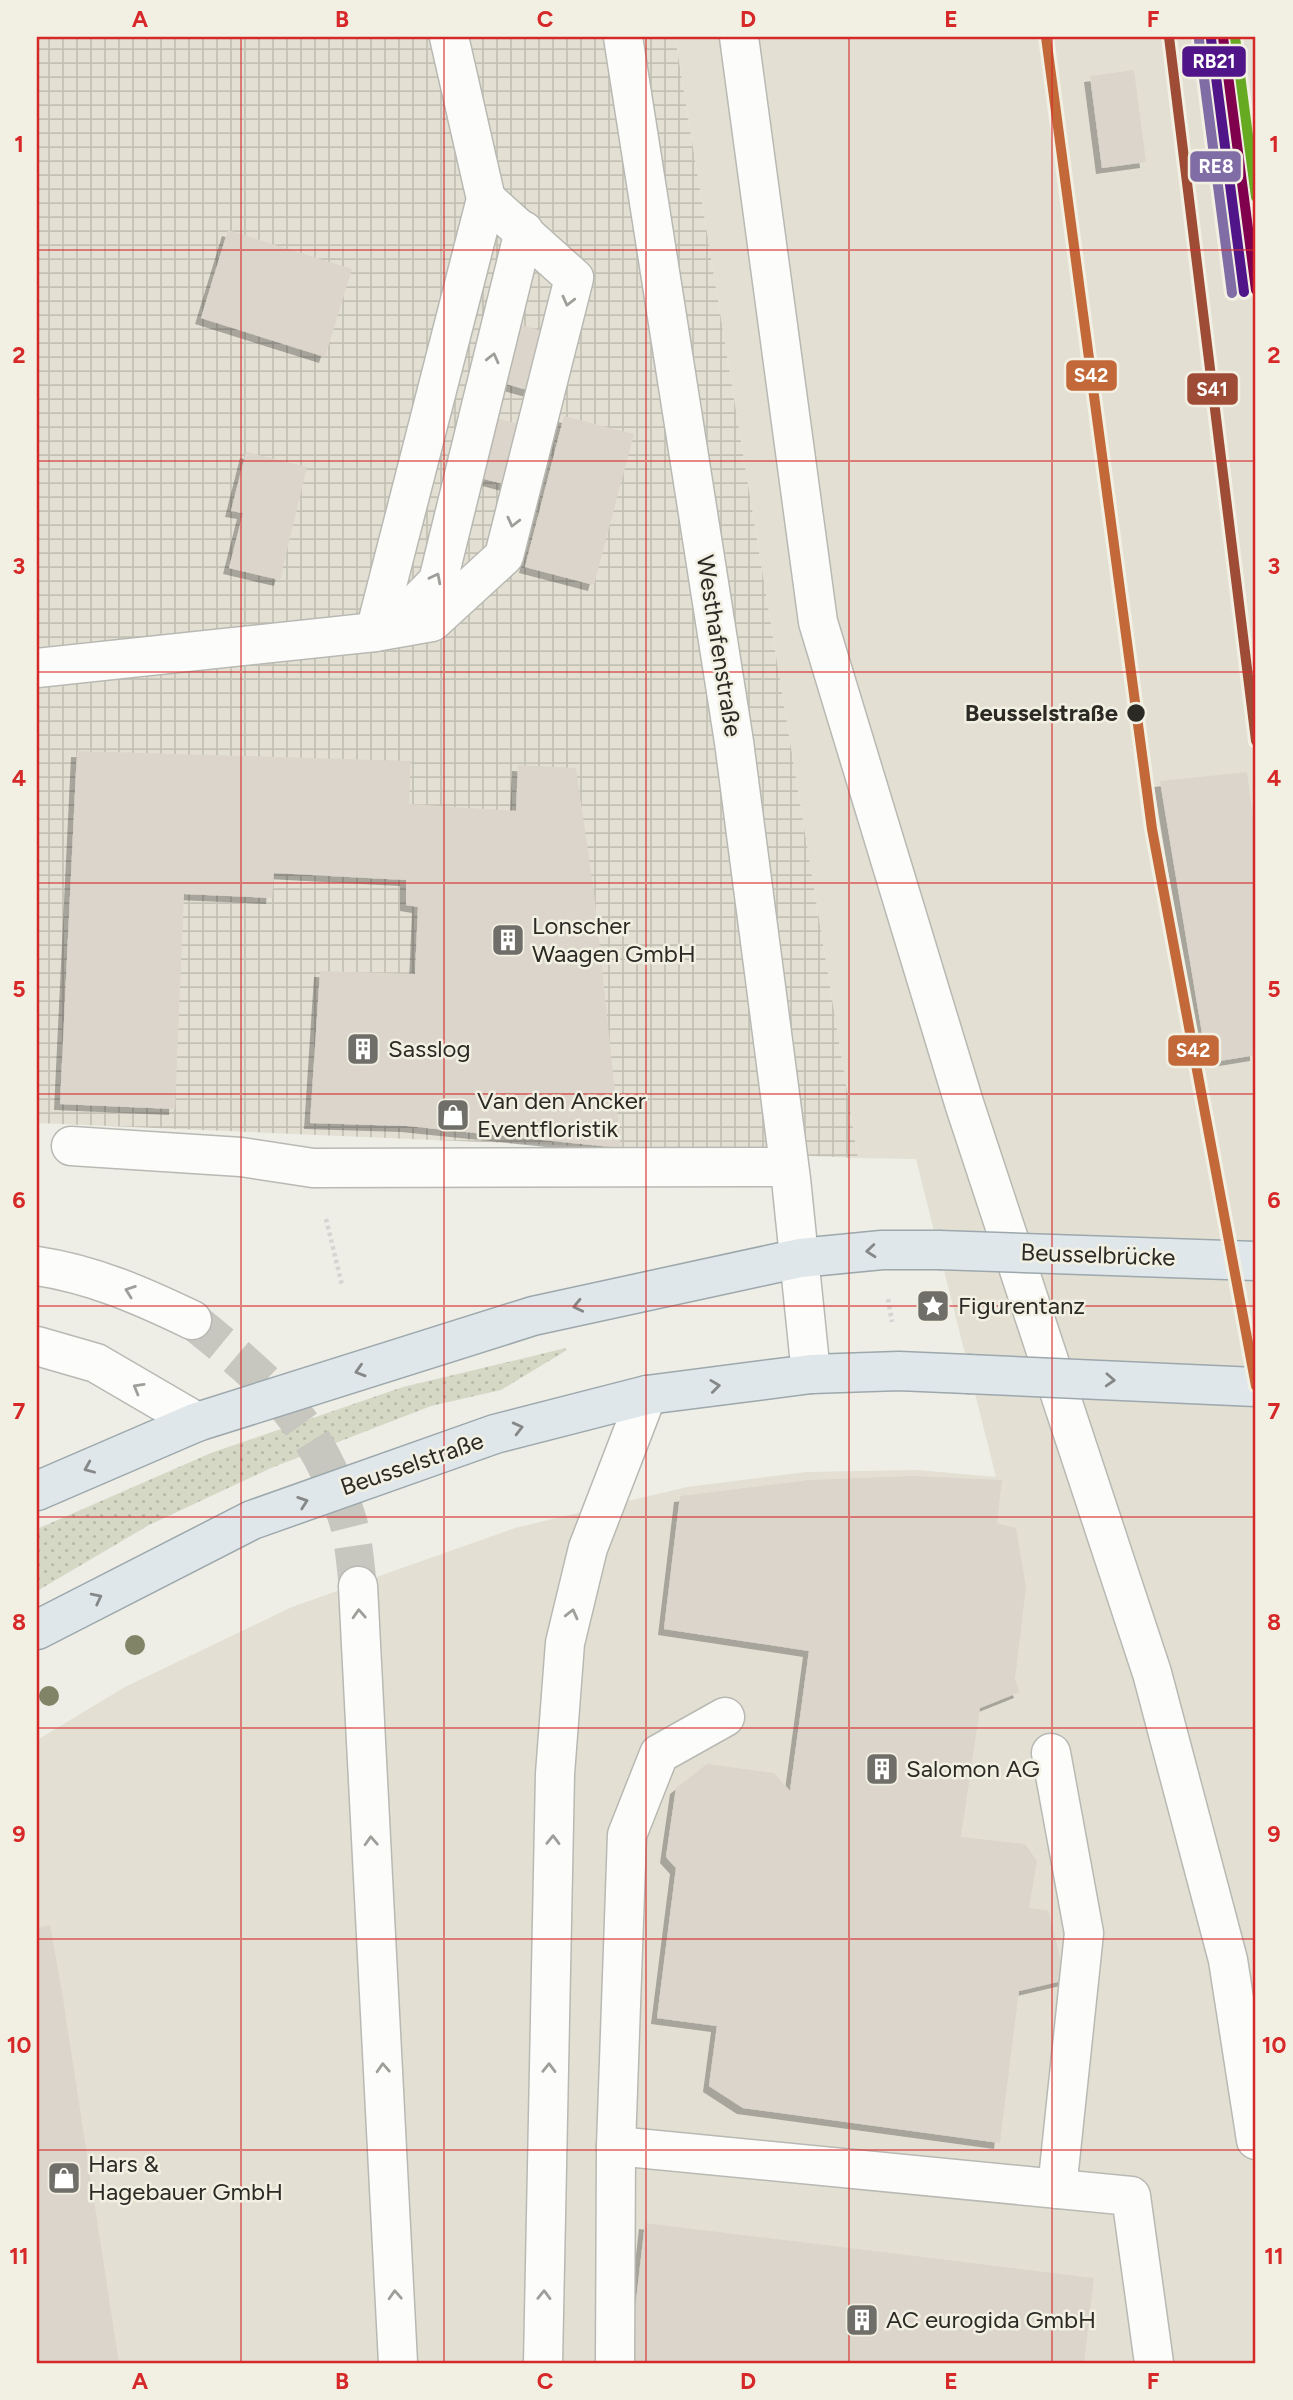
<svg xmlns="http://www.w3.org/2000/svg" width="1293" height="2400" viewBox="0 0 1293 2400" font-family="Figtree,sans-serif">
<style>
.built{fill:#e3e0d3}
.industrial{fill:url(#industrial-grid)}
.grass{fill:url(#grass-dots)}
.building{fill:#dcd5cc;filter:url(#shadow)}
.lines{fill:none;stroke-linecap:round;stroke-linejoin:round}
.minor-tunnel{stroke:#c7c6bf;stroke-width:38;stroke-dasharray:38 19;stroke-linecap:butt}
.minor-casing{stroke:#b9b9b3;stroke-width:41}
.major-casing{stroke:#9ca8ac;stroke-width:41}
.path{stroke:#d6d5d3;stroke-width:4.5;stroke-dasharray:3.5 3.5;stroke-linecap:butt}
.minor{stroke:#fcfcfb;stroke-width:38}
.major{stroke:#e0e7ea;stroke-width:38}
.major-bridge-casing{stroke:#9ca8ac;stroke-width:41;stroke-linecap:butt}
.major-bridge{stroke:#e0e7ea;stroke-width:38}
.rail-1-casing{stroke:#f2f0e2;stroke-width:16}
.rail-2-casing{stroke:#f2f0e2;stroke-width:16}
.rail-3-casing{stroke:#f2f0e2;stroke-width:16}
.rail-4-casing{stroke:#f2f0e2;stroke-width:16}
.rail-5-casing{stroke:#f2f0e2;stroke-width:16}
.rail-6-casing{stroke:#f2f0e2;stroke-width:16}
.rail-1{stroke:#c36939;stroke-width:10}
.rail-2{stroke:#9f4c37;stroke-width:10}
.rail-3{stroke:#80004d;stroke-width:10}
.rail-4{stroke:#501689;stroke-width:10}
.rail-5{stroke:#6a2;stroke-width:10}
.rail-6{stroke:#816da6;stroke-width:10}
.tree{fill:#828468}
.oneway{stroke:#9e9e9b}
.oneway2{stroke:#868888}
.grid{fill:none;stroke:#d62828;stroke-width:2;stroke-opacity:0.55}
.stop-dot{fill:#2b2a25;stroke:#f2f0e2;stroke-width:2.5}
.labels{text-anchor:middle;stroke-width:5;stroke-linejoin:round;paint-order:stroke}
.street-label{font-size:24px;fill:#2b2a25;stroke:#f2f0e2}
.stop-label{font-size:24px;font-weight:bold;fill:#2b2a25;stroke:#f2f0e2;text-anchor:end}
.poi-label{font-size:24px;fill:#2b2a25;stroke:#f2f0e2;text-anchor:start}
.line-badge{stroke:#f2f0e2;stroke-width:2.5}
.badge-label{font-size:19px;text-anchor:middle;font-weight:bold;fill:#fff}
.neatline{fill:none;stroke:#d62828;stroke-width:2.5}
.grid-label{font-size:23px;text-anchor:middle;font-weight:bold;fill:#d62828}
</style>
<defs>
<pattern id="industrial-grid" width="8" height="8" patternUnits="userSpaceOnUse" patternTransform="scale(1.75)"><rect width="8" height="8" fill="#e3e0d3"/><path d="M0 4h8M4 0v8" fill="none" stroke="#c3c0b5"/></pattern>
<pattern id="grass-dots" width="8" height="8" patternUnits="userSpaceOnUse" patternTransform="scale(1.75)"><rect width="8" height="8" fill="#d5d8c5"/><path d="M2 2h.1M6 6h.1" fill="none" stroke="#b7baa9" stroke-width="1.8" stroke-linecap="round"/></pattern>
<filter id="shadow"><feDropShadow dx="-6" dy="6" stdDeviation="0" flood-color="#0004"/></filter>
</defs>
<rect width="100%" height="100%" fill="#eeede6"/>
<polygon class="built" points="675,37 1256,37 1256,2363 37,2363 37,1740 125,1687 292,1607 515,1528 687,1487 806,1472 918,1470 996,1477 916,1159 858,1158"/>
<polygon class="industrial" points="37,37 675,37 858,1158 37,1123"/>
<polygon class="grass" points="566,1348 567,1350 501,1390 431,1406 271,1468 149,1525 37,1591 37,1529 211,1453 403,1387"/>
<g class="building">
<polygon points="1134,70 1146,162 1102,168 1090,76"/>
<polygon points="228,230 352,269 325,357 201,318"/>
<polygon points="521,325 546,332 531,391 506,384"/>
<polygon points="564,416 634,434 594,585 525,567"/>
<polygon points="497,418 522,425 507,485 481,478"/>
<polygon points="246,452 307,467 280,580 229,568 243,513 231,511"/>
<polygon points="77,751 411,761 409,804 516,811 518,765 576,768 594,892 621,1148 407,1126 310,1123 320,971 415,974 418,907 406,905 406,880 274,873 272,898 184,894 175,1109 60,1104"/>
<polygon points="1247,772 1256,840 1256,1055 1207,1063 1160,781"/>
<polygon points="912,1476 1002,1480 997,1523 1016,1528 1026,1587 1015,1679 1020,1692 980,1708 961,1837 1025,1844 1037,1861 1029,1908 1048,1910 1066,1980 1019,1991 1000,2143 743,2108 709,2086 717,2026 657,2018 676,1868 666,1857 676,1788 707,1764 774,1773 790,1791 809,1651 664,1629 680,1496 809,1480"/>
<polygon points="50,1925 62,1992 119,2363 37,2363 37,1928"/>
<polygon points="645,2223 1094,2278 1084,2363 629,2363"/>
</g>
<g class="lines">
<path class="minor-tunnel" d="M192 1320C268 1382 316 1420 347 1518 354 1539 355 1564 358 1586"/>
<defs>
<g id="minor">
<polyline points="623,37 734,742 791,1179 811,1374"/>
<polyline points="739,37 818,622 964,1103 1152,1673 1228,1960 1256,2140"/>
<polyline points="403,617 438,581 524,231"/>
<polyline points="375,632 486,199 449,37"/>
<polyline points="37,668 375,632 432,622 504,556 574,278 486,199"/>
<polyline points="71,1146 241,1157 313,1168 789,1167"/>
<path d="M37 1266C92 1274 142 1296 192 1320"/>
<polyline points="37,1346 96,1363 197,1422"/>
<polyline points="358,1586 398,2363"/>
<polyline points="1051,1753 1084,1933 1057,2189"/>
<polyline points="616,2146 1131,2196 1154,2363"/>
<polyline points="543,2363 555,1774 565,1643 588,1548 647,1395"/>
<polyline points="615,2363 616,2146 627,1835 659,1754 725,1717"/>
</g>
<g id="major">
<polyline points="37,1491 197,1422 533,1316 800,1258 882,1250 939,1250"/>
<polyline points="37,1630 252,1520 495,1434 647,1395 811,1374 899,1371 968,1374"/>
</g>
</defs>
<use href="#minor" class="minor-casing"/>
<use href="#major" class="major-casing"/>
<g class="path">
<polyline points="326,1219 342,1285"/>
<polyline points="888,1299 892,1322"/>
</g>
<use href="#minor" class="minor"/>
<use href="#major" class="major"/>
<defs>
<g id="major-bridge">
<polyline points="939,1250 1256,1261"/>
<polyline points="968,1374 1256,1387"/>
</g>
</defs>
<use href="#major-bridge" class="major-bridge-casing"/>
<use href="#major-bridge" class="major-bridge"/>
<defs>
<polyline id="rail-1" points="1046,37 1152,829 1256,1386"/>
<polyline id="rail-2" points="1169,37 1256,741"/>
<polyline id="rail-3" points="1223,37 1256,290"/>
<polyline id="rail-4" points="1211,39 1244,292"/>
<polyline id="rail-5" points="1235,37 1256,197"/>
<polyline id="rail-6" points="1199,40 1232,293"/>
</defs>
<use href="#rail-1" class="rail-1-casing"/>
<use href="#rail-2" class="rail-2-casing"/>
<use href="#rail-3" class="rail-3-casing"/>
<use href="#rail-4" class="rail-4-casing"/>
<use href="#rail-5" class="rail-5-casing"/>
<use href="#rail-6" class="rail-6-casing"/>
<use href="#rail-1" class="rail-1"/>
<use href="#rail-2" class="rail-2"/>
<use href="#rail-3" class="rail-3"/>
<use href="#rail-4" class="rail-4"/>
<use href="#rail-5" class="rail-5"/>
<use href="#rail-6" class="rail-6"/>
</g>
<g class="tree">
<circle cx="135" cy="1645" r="10"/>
<circle cx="49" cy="1696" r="10"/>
</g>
<defs><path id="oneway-chevron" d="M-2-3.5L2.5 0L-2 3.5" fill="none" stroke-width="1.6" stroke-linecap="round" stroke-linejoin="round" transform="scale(1.75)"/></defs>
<g class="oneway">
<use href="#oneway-chevron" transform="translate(568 301) rotate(104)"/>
<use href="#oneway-chevron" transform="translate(493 358) rotate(-76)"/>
<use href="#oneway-chevron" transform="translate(513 522) rotate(104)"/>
<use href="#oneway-chevron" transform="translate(436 578) rotate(-63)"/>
<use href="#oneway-chevron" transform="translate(130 1291) rotate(-160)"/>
<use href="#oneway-chevron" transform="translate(138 1388) rotate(-150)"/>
<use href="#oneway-chevron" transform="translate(359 1614) rotate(-93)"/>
<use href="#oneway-chevron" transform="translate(572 1614) rotate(-76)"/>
<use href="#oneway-chevron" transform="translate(553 1840) rotate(-89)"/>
<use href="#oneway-chevron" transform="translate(371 1841) rotate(-93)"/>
<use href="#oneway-chevron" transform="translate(383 2068) rotate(-93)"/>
<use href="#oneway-chevron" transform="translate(549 2068) rotate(-89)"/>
<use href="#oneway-chevron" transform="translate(395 2295) rotate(-93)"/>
<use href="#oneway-chevron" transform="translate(544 2295) rotate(-89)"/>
</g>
<g class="oneway2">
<use href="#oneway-chevron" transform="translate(871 1251) rotate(175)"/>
<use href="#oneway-chevron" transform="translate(578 1306) rotate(167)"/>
<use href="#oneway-chevron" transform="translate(360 1371) rotate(163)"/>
<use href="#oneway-chevron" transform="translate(1110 1380) rotate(3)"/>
<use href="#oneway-chevron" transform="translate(715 1386) rotate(-7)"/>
<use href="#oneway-chevron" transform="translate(518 1428) rotate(-14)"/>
<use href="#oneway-chevron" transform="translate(89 1468) rotate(157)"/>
<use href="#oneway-chevron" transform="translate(303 1502) rotate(-19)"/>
<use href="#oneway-chevron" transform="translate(97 1598) rotate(-27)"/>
</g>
<path class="grid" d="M241 37V2363M444 37V2363M646 37V2363M849 37V2363M1052 37V2363M37 250H1256M37 461H1256M37 672H1256M37 883H1256M37 1094H1256M37 1306H1256M37 1517H1256M37 1728H1256M37 1939H1256M37 2150H1256"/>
<defs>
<symbol id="building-square" viewBox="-11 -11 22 22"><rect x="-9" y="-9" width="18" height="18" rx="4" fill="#6f6e69" stroke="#f2f0e2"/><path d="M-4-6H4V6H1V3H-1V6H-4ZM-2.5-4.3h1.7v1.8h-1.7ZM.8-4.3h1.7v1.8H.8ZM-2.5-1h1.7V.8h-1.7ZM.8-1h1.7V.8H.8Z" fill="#fff"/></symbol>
<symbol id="shop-square" viewBox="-11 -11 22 22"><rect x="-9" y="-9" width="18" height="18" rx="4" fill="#6f6e69" stroke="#f2f0e2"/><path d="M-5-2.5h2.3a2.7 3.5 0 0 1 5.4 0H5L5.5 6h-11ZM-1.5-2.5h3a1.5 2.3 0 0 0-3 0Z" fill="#fff"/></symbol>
<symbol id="sight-square" viewBox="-11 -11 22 22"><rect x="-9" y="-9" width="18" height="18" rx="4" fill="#6f6e69" stroke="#f2f0e2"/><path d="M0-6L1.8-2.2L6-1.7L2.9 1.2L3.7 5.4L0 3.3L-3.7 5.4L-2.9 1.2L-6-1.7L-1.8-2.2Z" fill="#fff"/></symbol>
</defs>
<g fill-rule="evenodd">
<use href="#building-square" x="489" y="921" width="38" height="38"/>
<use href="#building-square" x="344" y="1030" width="38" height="38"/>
<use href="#shop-square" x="434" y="1096" width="38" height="38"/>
<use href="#sight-square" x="914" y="1287" width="38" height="38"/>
<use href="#building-square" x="863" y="1750" width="38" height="38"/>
<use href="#shop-square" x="45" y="2159" width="38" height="38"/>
<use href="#building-square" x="843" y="2301" width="38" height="38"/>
</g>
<circle class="stop-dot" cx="1136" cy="713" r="10"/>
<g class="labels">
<g class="street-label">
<text transform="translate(719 646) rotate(81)" y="8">Westhafenstraße</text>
<text transform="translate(1098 1255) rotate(2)" y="8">Beusselbrücke</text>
<text transform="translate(412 1464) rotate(-19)" y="8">Beusselstraße</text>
</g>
<g class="stop-label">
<text x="1118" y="721">Beusselstraße</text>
</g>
<g class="poi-label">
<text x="532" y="934">Lonscher<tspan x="532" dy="28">Waagen GmbH</tspan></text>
<text x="388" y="1057">Sasslog</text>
<text x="477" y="1109">Van den Ancker<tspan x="477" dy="28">Eventfloristik</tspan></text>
<text x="958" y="1314">Figurentanz</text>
<text x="906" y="1777">Salomon AG</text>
<text x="88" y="2172">Hars &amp;<tspan x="88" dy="28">Hagebauer GmbH</tspan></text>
<text x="886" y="2328">AC eurogida GmbH</text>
</g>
</g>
<g class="line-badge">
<rect x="1181" y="45" width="66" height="33" rx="7" fill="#501689"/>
<rect x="1189" y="150" width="53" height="33" rx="7" fill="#816da6"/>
<rect x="1065" y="359" width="53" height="33" rx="7" fill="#c36939"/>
<rect x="1186" y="372" width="53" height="34" rx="7" fill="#9f4c37"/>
<rect x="1167" y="1034" width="53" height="33" rx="7" fill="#c36939"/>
</g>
<g class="badge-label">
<text x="1214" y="68">RB21</text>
<text x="1216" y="173">RE8</text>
<text x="1091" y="382">S42</text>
<text x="1212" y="396">S41</text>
<text x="1193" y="1057">S42</text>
</g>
<rect width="1293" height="2400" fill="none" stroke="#f2f0e2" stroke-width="77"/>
<rect x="38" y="38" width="1216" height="2324" class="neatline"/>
<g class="grid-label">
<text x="140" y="27">A</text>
<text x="342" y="27">B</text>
<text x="545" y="27">C</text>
<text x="748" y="27">D</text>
<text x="951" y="27">E</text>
<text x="1153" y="27">F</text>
<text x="19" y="152">1</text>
<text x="1274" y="152">1</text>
<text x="19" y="363">2</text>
<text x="1274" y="363">2</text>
<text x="19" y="574">3</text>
<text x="1274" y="574">3</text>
<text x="19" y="786">4</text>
<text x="1274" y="786">4</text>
<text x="19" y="997">5</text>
<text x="1274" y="997">5</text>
<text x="19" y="1208">6</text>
<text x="1274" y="1208">6</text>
<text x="19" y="1419">7</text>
<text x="1274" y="1419">7</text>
<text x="19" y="1630">8</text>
<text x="1274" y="1630">8</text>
<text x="19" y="1842">9</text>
<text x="1274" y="1842">9</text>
<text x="19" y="2053">10</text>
<text x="1274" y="2053">10</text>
<text x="19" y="2264">11</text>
<text x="1274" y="2264">11</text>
<text x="140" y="2389">A</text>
<text x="342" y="2389">B</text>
<text x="545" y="2389">C</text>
<text x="748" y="2389">D</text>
<text x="951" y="2389">E</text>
<text x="1153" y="2389">F</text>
</g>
</svg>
